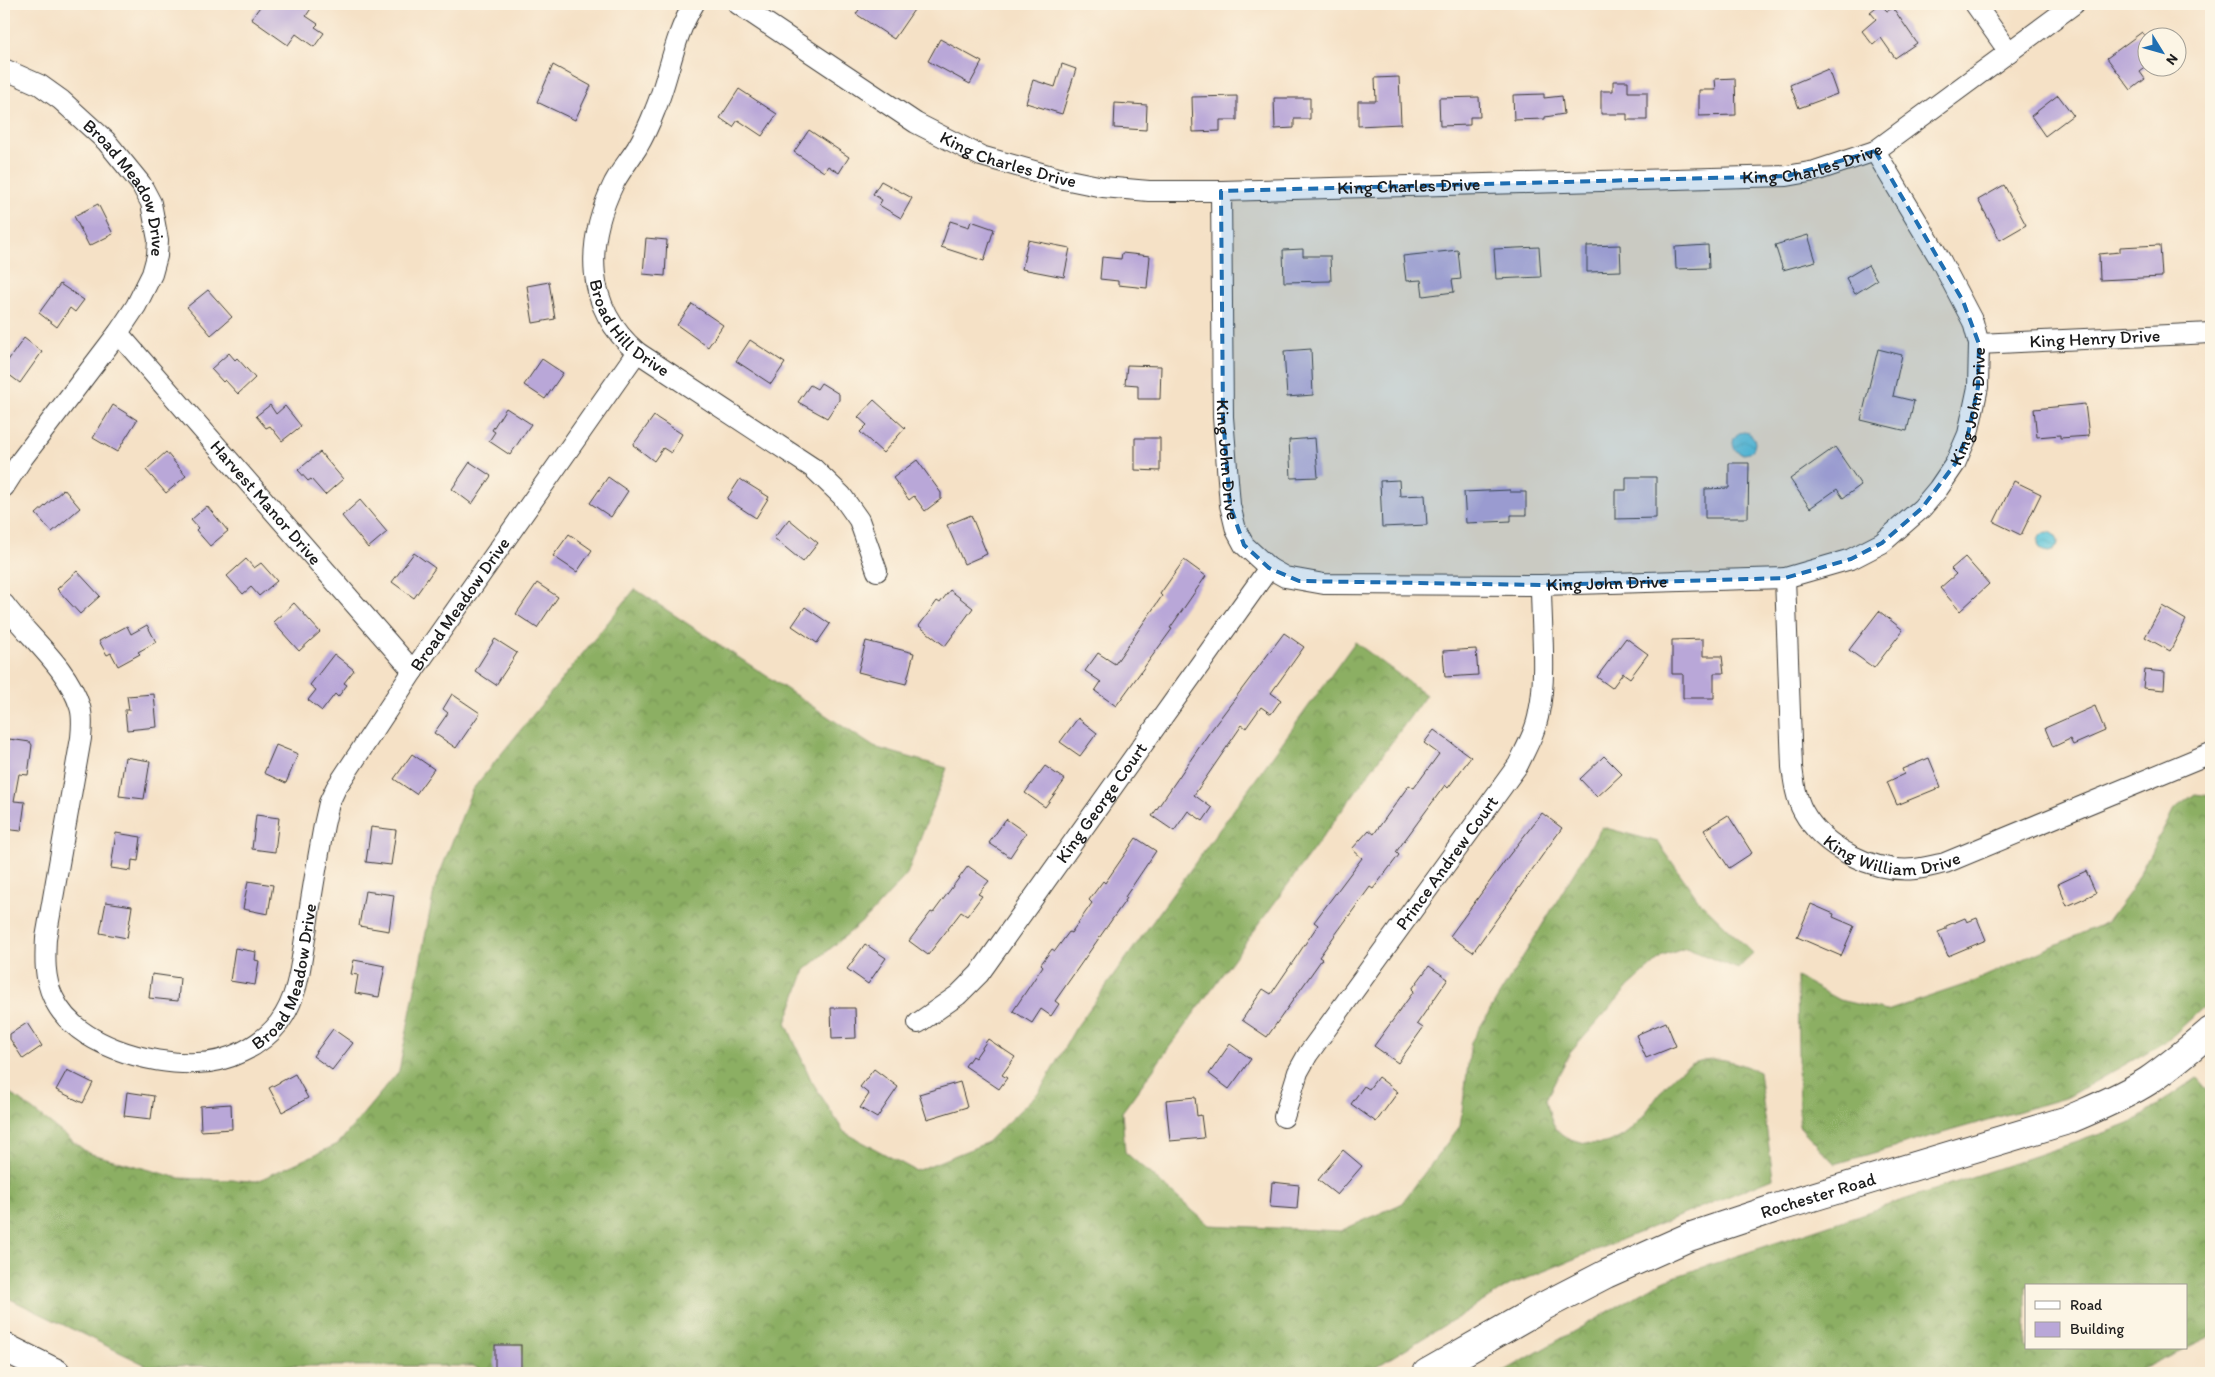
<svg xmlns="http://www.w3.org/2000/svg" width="2215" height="1377" viewBox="0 0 2215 1377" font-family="Itim,sans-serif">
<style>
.forest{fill:url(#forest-crowns);stroke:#546640}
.water{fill:url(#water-waves);stroke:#3d717c}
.building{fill:#b9a7d8}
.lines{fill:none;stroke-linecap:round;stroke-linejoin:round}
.street-casing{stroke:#3d3a36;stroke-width:22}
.secondary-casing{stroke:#3d3a36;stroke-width:30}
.street{stroke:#fff;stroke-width:20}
.secondary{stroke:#fff;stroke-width:28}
.marked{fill:#1f6fb2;fill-opacity:0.2;stroke:#1f6fb2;stroke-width:4;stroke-dasharray:10 6;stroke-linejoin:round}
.labels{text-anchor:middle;stroke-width:4.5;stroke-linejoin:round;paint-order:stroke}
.street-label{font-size:18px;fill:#1c1c1c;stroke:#fcf5e5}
</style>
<defs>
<pattern id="forest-crowns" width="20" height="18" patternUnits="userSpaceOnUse" patternTransform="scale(1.25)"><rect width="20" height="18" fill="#8caf63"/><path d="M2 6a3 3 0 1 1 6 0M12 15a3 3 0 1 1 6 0" fill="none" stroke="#728e51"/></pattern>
<pattern id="water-waves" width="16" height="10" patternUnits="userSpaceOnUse" patternTransform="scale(1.25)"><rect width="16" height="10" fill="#5ec6db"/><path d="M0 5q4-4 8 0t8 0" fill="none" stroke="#51aabb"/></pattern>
</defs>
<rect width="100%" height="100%" fill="#fcf5e5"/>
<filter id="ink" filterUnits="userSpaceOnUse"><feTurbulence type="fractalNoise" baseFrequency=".02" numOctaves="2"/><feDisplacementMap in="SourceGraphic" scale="10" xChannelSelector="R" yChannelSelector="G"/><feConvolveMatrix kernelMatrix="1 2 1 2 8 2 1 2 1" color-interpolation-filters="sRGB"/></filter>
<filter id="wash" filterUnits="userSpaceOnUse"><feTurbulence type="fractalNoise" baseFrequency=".0096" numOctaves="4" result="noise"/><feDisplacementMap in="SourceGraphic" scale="20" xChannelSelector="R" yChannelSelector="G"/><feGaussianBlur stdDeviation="1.12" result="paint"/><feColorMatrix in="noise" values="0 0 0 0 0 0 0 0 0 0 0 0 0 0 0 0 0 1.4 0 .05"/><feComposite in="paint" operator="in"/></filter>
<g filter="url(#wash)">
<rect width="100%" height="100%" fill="#f5e1c6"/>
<g class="forest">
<path d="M635 589 874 747 947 768 907 874 869 916 805 970 786 1023 811 1080 844 1132 916 1171 986 1143 1040 1091 1075 1029 1355 642 1426 695 1122 1112 1125 1152 1209 1225 1340 1231 1401 1204 1460 1126 1471 1042 1602 827 1658 842 1699 901 1753 953 1738 969 1686 948 1663 956 1629 986 1570 1053 1546 1099C1552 1124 1554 1136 1581 1142 1646 1157 1650 1074 1700 1061 1721 1055 1741 1064 1759 1072L1773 1178 1510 1285 1366 1373H488L473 1366H148L4 1296V1088L88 1153 179 1178 257 1181 338 1144 399 1071 435 886 472 790Z"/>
<polygon points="2195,794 2211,796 2211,1000 2168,1040 2068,1097 1835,1164 1799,1126 1797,977 1839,1000 1887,1011 1970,983 2107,922 2130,891 2174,809"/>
<polygon points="2197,1078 2211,1094 2211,1336 2186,1348 2186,1286 2026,1286 2026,1348 2186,1348 2133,1373 1501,1373 1662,1281 2130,1124"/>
</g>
<g class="water">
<circle cx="1744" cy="443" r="11"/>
<circle cx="2048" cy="542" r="10"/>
</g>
<g id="blocks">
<g class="building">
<polygon points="262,4 314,4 306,16 318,24 315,27 324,33 314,47 296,34 288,45 251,19"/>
<polygon points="863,4 918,4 894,39 856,14"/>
<polygon points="1880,4 1887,11 1893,8 1917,43 1895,58 1881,38 1873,45 1862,31 1876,19 1870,12"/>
<polygon points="2142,32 2148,39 2148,66 2140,72 2145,79 2131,90 2107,58"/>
<polygon points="940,39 982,62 970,84 928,61"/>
<polygon points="1062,64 1076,69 1062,114 1026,103 1033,80 1055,87"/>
<polygon points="553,65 591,86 575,120 537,102"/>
<polygon points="1828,69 1837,94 1799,108 1790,85"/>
<polygon points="1399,77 1401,124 1358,126 1358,101 1376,101 1375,78"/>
<polygon points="1735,78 1736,115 1699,116 1699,90 1716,90 1715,79"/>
<polygon points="1613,81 1628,81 1628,92 1647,92 1647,120 1627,120 1627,114 1601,114 1601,91 1613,91"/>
<polygon points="739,89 777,114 762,136 738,120 733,127 720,118"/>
<polygon points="1544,94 1544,98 1562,96 1564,114 1545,117 1545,119 1514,120 1513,95"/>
<polygon points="2058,95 2073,115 2045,136 2031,116"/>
<polygon points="1237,96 1237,120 1220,120 1220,131 1193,132 1192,97"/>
<polygon points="1479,97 1480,117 1470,117 1470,125 1440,126 1439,98"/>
<polygon points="1274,98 1310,98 1310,119 1294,119 1294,128 1275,129"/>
<polygon points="1115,103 1147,105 1146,130 1114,128"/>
<polygon points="809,130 849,157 839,173 828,166 824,172 794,152"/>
<polygon points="881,181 912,198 901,218 879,205 882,200 873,194"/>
<polygon points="2004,185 2026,225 2000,240 1978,200"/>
<polygon points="98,204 113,234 89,246 74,216"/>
<polygon points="950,221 969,227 971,221 994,229 984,261 941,247"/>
<polygon points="1808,235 1816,261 1783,270 1775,245"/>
<polygon points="646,238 667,240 665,276 643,274"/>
<polygon points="1028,240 1070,248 1064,277 1022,269"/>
<polygon points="1620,245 1621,271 1587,272 1587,246"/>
<polygon points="1708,245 1709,268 1676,269 1675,247"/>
<polygon points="2160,245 2162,277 2100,280 2099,254 2120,252 2120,247"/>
<polygon points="1539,247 1541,277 1496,279 1494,249"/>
<polygon points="1303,249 1303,256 1330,256 1331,281 1284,282 1283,250"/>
<polygon points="1458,250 1461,279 1452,280 1454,292 1423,296 1421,280 1406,281 1403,256"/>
<polygon points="1122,253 1150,256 1147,288 1118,285 1118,281 1100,279 1102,257 1121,259"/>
<polygon points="1868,265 1877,280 1855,294 1846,278"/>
<polygon points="549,282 555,319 533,323 527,286"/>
<polygon points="60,284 84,300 75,312 70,308 57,327 39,313"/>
<polygon points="208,290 232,317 211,335 187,307"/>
<polygon points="692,304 723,325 708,347 677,325"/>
<polygon points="24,338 42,352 20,383 4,371 4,366"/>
<polygon points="750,340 785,363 771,384 736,361"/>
<polygon points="1311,349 1313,395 1287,397 1284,351"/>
<polygon points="1878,349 1902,355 1893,396 1914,401 1907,431 1861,420"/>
<polygon points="229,353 235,360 237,358 255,378 238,394 225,380 223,382 211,369"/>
<polygon points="542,359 563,373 545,399 524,385"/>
<polygon points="1127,365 1161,366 1160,399 1138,399 1138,385 1125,384"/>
<polygon points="821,383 839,394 839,400 827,418 798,402 810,385 817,389"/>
<polygon points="874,400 905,428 883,453 860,432 867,425 858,417"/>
<polygon points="2085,404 2089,436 2060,438 2060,435 2037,437 2034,409"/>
<polygon points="113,405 137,420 117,452 93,438"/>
<polygon points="270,405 276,414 285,406 301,426 282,441 270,426 266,428 256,416"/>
<polygon points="506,408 531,424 510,455 489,441 495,432 492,430"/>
<polygon points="654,416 682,434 671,453 663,448 654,461 633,445"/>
<polygon points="1135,438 1160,438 1160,471 1135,470"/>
<polygon points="1315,438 1318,477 1291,478 1289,440"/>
<polygon points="1835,447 1861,485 1843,498 1837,489 1810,508 1790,479"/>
<polygon points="166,452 186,476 166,493 146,470"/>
<polygon points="320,452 343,479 325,495 311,479 308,481 298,470"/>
<polygon points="917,460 941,493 941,499 925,511 914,496 909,500 893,478"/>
<polygon points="470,462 491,476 472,504 452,489"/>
<polygon points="1729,463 1749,463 1748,518 1705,518 1705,489 1729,488"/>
<polygon points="608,477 628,491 611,517 590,503"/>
<polygon points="1626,477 1656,477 1656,518 1615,519 1615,490 1626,490"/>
<polygon points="740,479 769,497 756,518 727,499"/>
<polygon points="1399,480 1400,496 1425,495 1427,525 1382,527 1380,481"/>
<polygon points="2014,481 2041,494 2021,535 1994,522"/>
<polygon points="64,489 80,508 52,532 36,514"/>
<polygon points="1510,490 1510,492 1526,492 1526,515 1511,515 1511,521 1466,523 1464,492"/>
<polygon points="360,500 387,532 368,548 342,516"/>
<polygon points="207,506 228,531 210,546 196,530 198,528 191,520"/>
<polygon points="971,515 987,554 964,564 947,525"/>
<polygon points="789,519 818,543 803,562 774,538"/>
<polygon points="569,534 592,550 577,572 553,556"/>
<polygon points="414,553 435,568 414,598 392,582"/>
<polygon points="1965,557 1989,584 1960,611 1940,588 1956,574 1951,569"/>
<polygon points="246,559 254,568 261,563 277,581 259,596 251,587 243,594 227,576"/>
<polygon points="1184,560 1206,576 1170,628 1172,629 1116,706 1095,691 1101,682 1085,671 1098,653 1115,664 1162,596 1160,594"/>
<polygon points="77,571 100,596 80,614 57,589"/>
<polygon points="537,583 558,597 537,628 516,614"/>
<polygon points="950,590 973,608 945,646 919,626 937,601 940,603"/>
<polygon points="294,603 320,632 299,651 273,622"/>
<polygon points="2162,606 2186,620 2170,651 2145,637"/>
<polygon points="805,607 830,624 817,643 792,626"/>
<polygon points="1879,611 1903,630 1874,668 1849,650"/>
<polygon points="147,625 156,642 138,652 140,654 118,666 111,653 107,655 99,641 127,626 131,634"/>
<polygon points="1284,633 1304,647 1271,693 1281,700 1271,714 1261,707 1246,728 1242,725 1194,795 1212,808 1203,821 1188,811 1174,831 1152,816 1209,733"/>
<polygon points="1626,638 1648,654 1630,678 1623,673 1612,688 1597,677"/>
<polygon points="495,639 517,653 496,685 475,671"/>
<polygon points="1703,639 1703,656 1722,656 1724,673 1714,673 1714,698 1683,698 1683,674 1672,674 1672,640"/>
<polygon points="866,641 914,653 906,684 858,672"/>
<polygon points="1476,649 1478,675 1445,677 1443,651"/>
<polygon points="334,654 354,670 344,683 347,685 338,697 335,694 322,711 308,700 316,690 310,685"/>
<polygon points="2145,670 2165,672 2164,690 2143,688"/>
<polygon points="154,694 157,727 127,730 125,710 129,710 127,696"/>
<polygon points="452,694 480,713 456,748 434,733 448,713 443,709"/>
<polygon points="2095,706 2105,731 2073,745 2070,739 2053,747 2045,728"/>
<polygon points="1078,718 1097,733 1080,756 1060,742"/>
<polygon points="1434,730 1471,757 1448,788 1445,785 1396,852 1399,855 1373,889 1370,887 1319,957 1322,959 1267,1037 1242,1020 1263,989 1271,994 1318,925 1314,922 1362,858 1352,849 1369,830 1374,834 1409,785 1414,788 1439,754 1424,743"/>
<polygon points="9,739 30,742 32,745 28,775 19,774 14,801 25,802 21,831 4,829 4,757 6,757"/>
<polygon points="276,745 298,754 286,783 264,773"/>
<polygon points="412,754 434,769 416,794 394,779"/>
<polygon points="1604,756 1622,774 1597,797 1580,779"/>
<polygon points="125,757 150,761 144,799 119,796"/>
<polygon points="1929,758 1941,787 1897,805 1887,782 1904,774 1902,769"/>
<polygon points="1045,766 1065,780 1045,807 1025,793"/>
<polygon points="1542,813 1562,828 1473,952 1450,936 1507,858"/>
<polygon points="256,815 279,818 275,852 252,849"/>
<polygon points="1728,815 1752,853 1729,868 1704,830"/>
<polygon points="1006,819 1026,833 1010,857 989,843"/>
<polygon points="371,827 396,830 391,865 366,862"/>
<polygon points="116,833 141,837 138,861 132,860 131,871 111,868"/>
<polygon points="1136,838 1156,851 1125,897 1127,898 1055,1001 1059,1004 1051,1016 1041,1009 1032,1023 1013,1011 1043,966 1041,964 1052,949 1055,951 1069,932 1071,933 1092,903 1089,900 1103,881 1105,883"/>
<polygon points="968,866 989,881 978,894 982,896 967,916 961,912 928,955 909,941 931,912 933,913"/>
<polygon points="2086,871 2096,893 2067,906 2058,884"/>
<polygon points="248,881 273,885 268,914 243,909"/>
<polygon points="365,891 394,895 389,931 359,926"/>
<polygon points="106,902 132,906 127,938 100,933"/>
<polygon points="1811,904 1834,914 1833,917 1854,926 1841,956 1797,937"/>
<polygon points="1965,918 1967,922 1977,918 1986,940 1948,956 1938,932 1946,929 1946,926"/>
<polygon points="865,944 886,958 868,984 847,969"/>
<polygon points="235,948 256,952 255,960 259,961 255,985 230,981"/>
<polygon points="354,960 385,966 379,997 355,993 358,975 351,974"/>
<polygon points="1429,966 1448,979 1417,1024 1423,1028 1398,1063 1374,1046 1414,991 1412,989"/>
<polygon points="152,974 180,978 178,1001 149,998"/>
<polygon points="831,1008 855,1008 856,1038 832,1039"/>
<polygon points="1666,1022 1676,1046 1646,1058 1636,1035"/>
<polygon points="27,1023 42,1046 23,1059 10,1039 10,1034"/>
<polygon points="333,1029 353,1043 332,1070 313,1056"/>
<polygon points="988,1039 1015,1057 1002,1075 1007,1078 999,1089 965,1066 972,1056 975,1058"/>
<polygon points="1230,1044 1251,1059 1229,1089 1209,1074"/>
<polygon points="874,1069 898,1087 877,1118 860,1108 869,1094 860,1087"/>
<polygon points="67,1070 93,1083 83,1103 56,1090"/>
<polygon points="295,1074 308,1098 282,1112 269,1088"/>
<polygon points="1378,1077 1398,1092 1376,1122 1351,1104 1364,1086 1369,1089"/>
<polygon points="960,1082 967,1107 927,1119 919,1094"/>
<polygon points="127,1092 154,1096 151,1119 124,1116"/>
<polygon points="1195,1097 1197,1116 1201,1115 1204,1138 1170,1141 1166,1100"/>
<polygon points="231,1104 232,1129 201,1131 200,1106"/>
<polygon points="1343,1150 1362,1166 1337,1195 1318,1180"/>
<polygon points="1272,1182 1299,1185 1297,1209 1270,1207"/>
<rect x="495" y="1345" width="26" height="28"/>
</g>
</g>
</g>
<g filter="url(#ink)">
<use href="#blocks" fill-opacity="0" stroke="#3d3a36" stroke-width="1"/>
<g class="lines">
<defs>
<g id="street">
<path id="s1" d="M694 4C673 37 670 75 655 110 650 123 644 136 637 148 630 159 621 170 614 183 585 242 584 307 637 352L813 468 842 496 859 520 877 571"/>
<path id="s2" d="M738 4 916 123 981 156 1059 178 1103 187 1149 191H1221L1787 176 1815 171 1875 151 2074 4"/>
<polyline points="1975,4 2009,52"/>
<path id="s3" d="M4 69 40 85 61 100 106 141 141 184 151 203 158 240 157 256 152 274 136 306 118 333 22 459 4 487"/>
<path id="s4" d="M1221 191 1223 417 1230 505 1236 530 1244 545 1269 568 1285 577 1324 584 1541 585 1785 578 1851 559 1882 543 1922 508 1938 489 1955 464 1968 434 1978 387 1979 344 1973 322 1941 261 1875 151"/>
<path id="s5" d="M118 333 413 671"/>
<path id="s6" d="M1979 344 2211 333"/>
<path id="s7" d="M1785 578 1792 767C1794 782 1796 798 1803 811 1823 848 1874 873 1915 869 1925 868 1935 865 1945 863L2211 753"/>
<path id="s8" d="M4 604C29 638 67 666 80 707 83 717 82 728 81 738L46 938C45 957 44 978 53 997 74 1045 149 1065 197 1063 227 1063 261 1046 279 1023 300 995 301 959 307 926 312 892 318 858 324 825L329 803 336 788 413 671 637 352"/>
<path id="s9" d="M918 1023 958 995 979 974 1269 568"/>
<path id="s10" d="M1284 1117 1298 1072 1308 1054 1518 765C1526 748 1536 731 1539 712 1547 676 1541 623 1541 585"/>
</g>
<g id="secondary">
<polyline points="4,1347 56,1373"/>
<path id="s11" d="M1427 1373 1544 1306 1606 1274 1689 1237 1776 1208 2068 1120C2095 1108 2123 1097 2148 1081 2170 1066 2191 1048 2211 1031"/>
</g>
</defs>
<use href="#street" class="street-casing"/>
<use href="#secondary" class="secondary-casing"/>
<use href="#street" class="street"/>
<use href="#secondary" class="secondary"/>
</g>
</g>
<path class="marked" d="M1875 151 1963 301 1979 344 1978 387 1968 434 1955 464 1922 508 1882 543 1851 559 1785 578 1541 585 1299 581 1269 568 1244 545 1230 505 1223 417 1221 191 1787 176Z"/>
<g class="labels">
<g class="street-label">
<text dy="6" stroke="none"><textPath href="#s2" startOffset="314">King Charles Drive</textPath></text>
<text dy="6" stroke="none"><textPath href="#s2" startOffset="1124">King Charles Drive</textPath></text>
<text dy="6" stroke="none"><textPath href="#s2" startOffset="719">King Charles Drive</textPath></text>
<text dy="6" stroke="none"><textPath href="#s3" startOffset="178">Broad Meadow Drive</textPath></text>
<text dy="6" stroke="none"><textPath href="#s1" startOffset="358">Broad Hill Drive</textPath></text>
<text dy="6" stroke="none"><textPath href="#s6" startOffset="116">King Henry Drive</textPath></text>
<text dy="6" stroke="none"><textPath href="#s4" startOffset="1182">King John Drive</textPath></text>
<text dy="6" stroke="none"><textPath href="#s4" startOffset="269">King John Drive</textPath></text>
<text dy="6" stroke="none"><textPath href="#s5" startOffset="225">Harvest Manor Drive</textPath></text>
<text dy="6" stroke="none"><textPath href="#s4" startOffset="732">King John Drive</textPath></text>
<text dy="6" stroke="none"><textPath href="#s8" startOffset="1149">Broad Meadow Drive</textPath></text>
<text dy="6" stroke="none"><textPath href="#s9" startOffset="289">King George Court</textPath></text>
<text dy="6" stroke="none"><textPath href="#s7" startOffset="342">King William Drive</textPath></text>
<text dy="6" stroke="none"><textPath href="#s10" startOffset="304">Prince Andrew Court</textPath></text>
<text dy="6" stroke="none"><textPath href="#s8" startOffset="729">Broad Meadow Drive</textPath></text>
<text dy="6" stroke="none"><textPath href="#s11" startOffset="431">Rochester Road</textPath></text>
</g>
</g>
<rect width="2215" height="1377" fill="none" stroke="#fcf5e5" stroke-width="20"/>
<rect x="2025" y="1284" width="162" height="65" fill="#fcf5e5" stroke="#a29e95"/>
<rect x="2035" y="1301" width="25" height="8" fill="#ffffff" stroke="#a29e95"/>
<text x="2070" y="1310" font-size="15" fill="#1c1c1c">Road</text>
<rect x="2035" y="1322" width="25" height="15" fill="#b9a7d8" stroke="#a29e95"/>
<text x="2070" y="1334" font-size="15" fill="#1c1c1c">Building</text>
<g transform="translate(2162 52) rotate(127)"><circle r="24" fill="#fcf5e5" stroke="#a29e95"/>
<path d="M0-4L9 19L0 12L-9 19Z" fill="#1f6fb2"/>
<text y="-8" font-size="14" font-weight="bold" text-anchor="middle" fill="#1c1c1c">N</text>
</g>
</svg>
